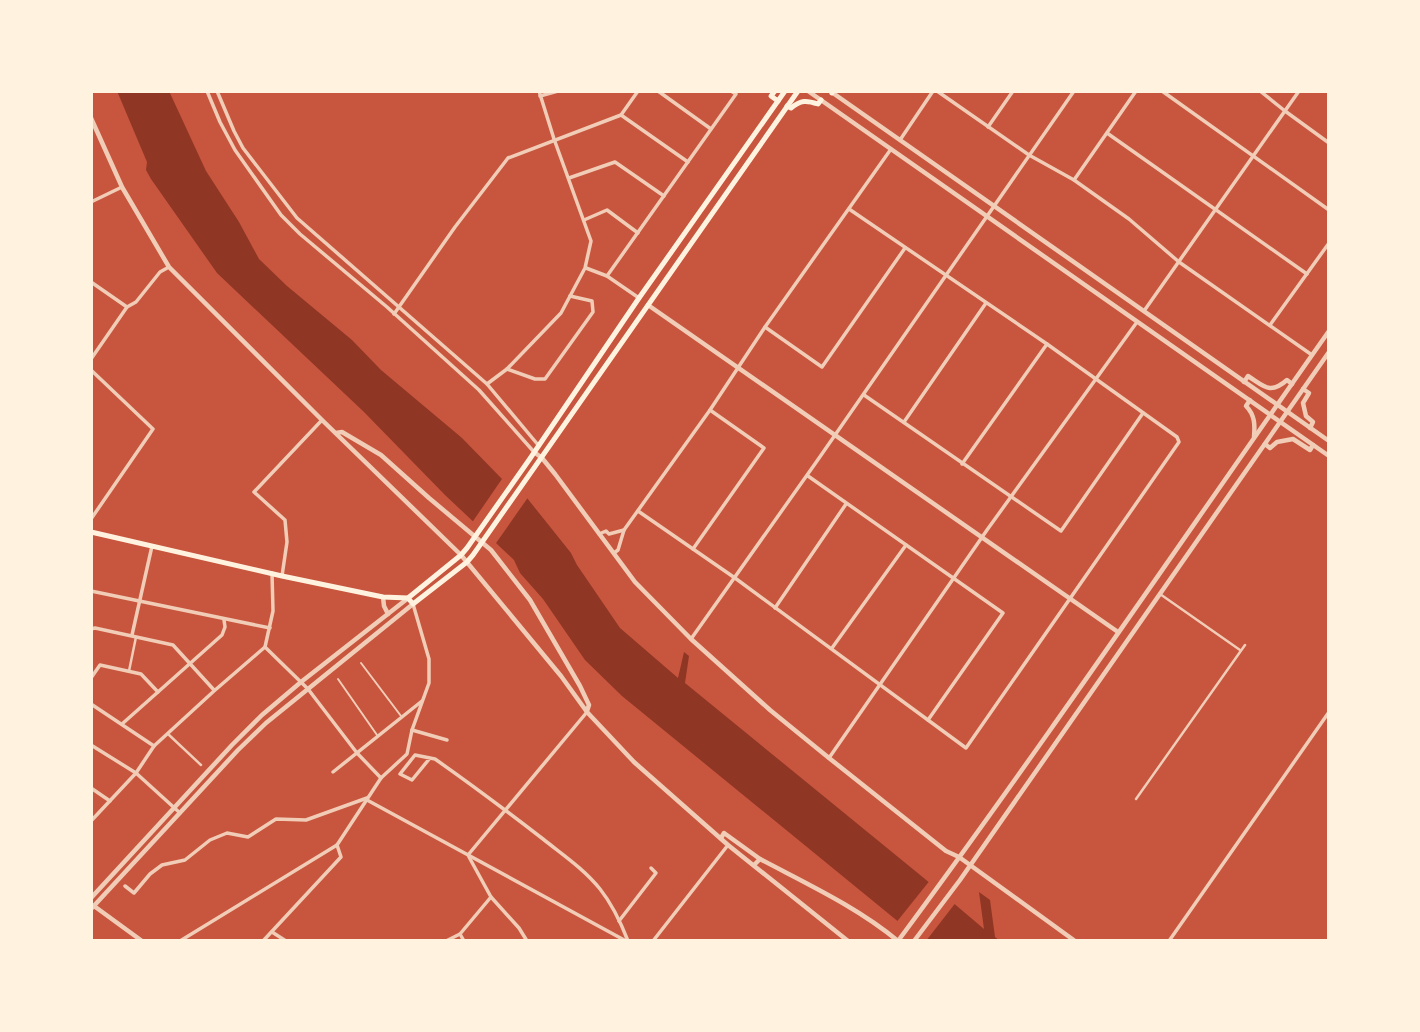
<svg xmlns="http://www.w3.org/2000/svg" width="1420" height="1032" viewBox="0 0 1420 1032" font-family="Rubik,sans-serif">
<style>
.water{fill:#8f3625}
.pier{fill:#c8553d}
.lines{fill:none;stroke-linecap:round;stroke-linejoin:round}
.service{stroke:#f1ccb7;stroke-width:2}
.pedestrian{stroke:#f1ccb7;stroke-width:2.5}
.minor{stroke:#f1ccb7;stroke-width:3.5}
.tertiary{stroke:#f1ccb7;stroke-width:4.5}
.secondary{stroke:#fff3e0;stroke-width:5}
</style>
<rect width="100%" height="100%" fill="#c8553d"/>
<polygon class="water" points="117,91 169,91 206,171 239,222 259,259 287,286 352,340 381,370 462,438 502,479 527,498 571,553 577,565 620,628 678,678 684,652 689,656 685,683 925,879 984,929 979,892 990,900 995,937 1000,941 922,941 622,696 585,660 543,599 520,573 514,560 445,495 364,412 217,273 151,179 146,170 147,162"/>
<g class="pier">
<polygon points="504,476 529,496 494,546 471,524"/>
<polygon points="931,879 957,901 926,941 917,941 895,924"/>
</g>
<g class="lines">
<g class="service">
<polyline points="361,663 401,716"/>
<polyline points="338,679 377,735"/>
</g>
<g class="pedestrian">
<polyline points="1160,594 1240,650"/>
<polyline points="129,671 136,637"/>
<polyline points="168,734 201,765"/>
<polyline points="1136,799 1245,645"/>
</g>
<g class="minor">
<polyline points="207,91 220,122 235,150 281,215 300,234 387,307 479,390 534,452"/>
<polyline points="217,91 234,131 243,148 297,218 487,384 539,446"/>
<polyline points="658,91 711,129"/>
<polyline points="937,91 1029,155 1074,180 1129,219 1179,262 1312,355"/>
<polyline points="1162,91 1329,210"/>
<polyline points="1260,91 1285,111 1329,143"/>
<polyline points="540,96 558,91"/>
<polyline points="621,115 688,162"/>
<polyline points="988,127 1013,91"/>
<polyline points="1107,133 1307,274"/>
<polyline points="900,140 933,91"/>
<polyline points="569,178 615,162 664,196"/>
<polyline points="1074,180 1136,91"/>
<polyline points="91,202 122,187"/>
<polyline points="584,220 607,210 638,233"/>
<polyline points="586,268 607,276 639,298"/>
<polyline points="607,276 736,94 731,91"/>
<polyline points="91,282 127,307"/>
<polyline points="1144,311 1299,91"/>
<polyline points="394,314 455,227 508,158 621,115 638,91"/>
<polyline points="1270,325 1329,243"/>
<polyline points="765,327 822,367 905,248"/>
<polyline points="91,359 127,307 136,302 160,272 169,267"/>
<polyline points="507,369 535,379 545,379 593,312 592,301 570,296"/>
<polyline points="91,370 153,429 91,519"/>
<polyline points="487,384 507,369 561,313 585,268 591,241 554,139 539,91"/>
<polyline points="864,395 1061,531 1143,413"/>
<polyline points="904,422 986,303"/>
<polyline points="962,464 1047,344"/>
<polyline points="808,476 1003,613 928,720"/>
<polyline points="638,511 735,578 966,748 1179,442 1177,437 1047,344 849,209"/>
<polyline points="599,534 606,531 609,534 624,530"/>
<polyline points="693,549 764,448 710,410"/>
<polyline points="614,553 618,550 624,530 710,410 765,327 891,149"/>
<polyline points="282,576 287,542 285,520 254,492 322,420"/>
<polyline points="91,591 270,628"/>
<polyline points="775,608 846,504"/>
<polyline points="91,629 95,628 173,645 214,690"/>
<polyline points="132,635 152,546"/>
<polyline points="691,639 817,461 1074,91"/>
<polyline points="265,647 308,689 357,753 381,778"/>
<polyline points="832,648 906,545"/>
<polyline points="91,678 100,665 141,674 158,692"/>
<polyline points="91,704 154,746"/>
<polyline points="122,724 222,635 225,627 224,620"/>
<polyline points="412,730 447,740"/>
<polyline points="91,745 136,773 180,813"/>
<path d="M430 758 412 780 400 774 415 755 435 759C472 785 508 812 543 839 563 855 584 869 600 889 612 904 621 923 628 941"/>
<polyline points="829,758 987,530 1137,322"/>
<polyline points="333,772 422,701"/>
<polyline points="91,788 110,801"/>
<polyline points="367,800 626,941"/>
<polyline points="91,821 136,773 154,746 214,691 265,647 273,611 272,573"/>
<polyline points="468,855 587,712"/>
<polyline points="469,857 491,897 519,928 527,941"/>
<polyline points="125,886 134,893 150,874 162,865 185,860 210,840 227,833 248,837 276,819 306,820 367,798"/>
<polyline points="619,921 656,873 651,868"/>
<polyline points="272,932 286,941"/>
<polyline points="460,934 491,897"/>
<polyline points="180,941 337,845 381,778 407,754 412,730 429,683 429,659 413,604"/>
<polyline points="263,941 341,857 337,845"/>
<polyline points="446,941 460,934 464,941"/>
<polyline points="653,941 728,845"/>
<polyline points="1169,941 1329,712"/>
</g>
<g class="tertiary">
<polyline points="808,91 1329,456"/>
<polyline points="830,91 1329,441"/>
<polyline points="91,118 122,187 169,267 322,420 461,555 561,676 587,712 634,762 728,845 848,941"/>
<polyline points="648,305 1118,632"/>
<path d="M1244 382 1248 376C1264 386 1270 395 1287 380L1292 384"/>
<polyline points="1303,389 1309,393 1303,403 1306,416 1313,422 1310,428"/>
<path d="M1250 400 1246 406C1255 415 1255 425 1254 437"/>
<polyline points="336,433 342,432 381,455 429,498 491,550 530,600 580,686 589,705 587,711"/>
<polyline points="1265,444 1270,448 1277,442 1293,439 1310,450 1313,445"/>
<polyline points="534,452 542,458 555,474 635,582 691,639 770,710 829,758 946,851 959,857 1075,941"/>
<polyline points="383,597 384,606 388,614"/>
<polyline points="721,838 724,833 760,859"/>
<path d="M754 865 760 859C807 884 857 907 898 941"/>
<polyline points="91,898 232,745 262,715 301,682 407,599"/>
<polyline points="94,906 142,941"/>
<polyline points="91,909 238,750 266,723 413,604"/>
<path d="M898 941C1046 741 1186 534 1329 331"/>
<polyline points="914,941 960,880 1329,352"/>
</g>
<g class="secondary">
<polyline points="775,91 771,96 778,101"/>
<polyline points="832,93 833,91"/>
<path d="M787 106 791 108C801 100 806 100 818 104L821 100"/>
<polyline points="91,532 282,576 383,597 408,598 413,604 467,562 473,555 798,91"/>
<polyline points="408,598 461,555 467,548 529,460 639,298 785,91"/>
</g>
</g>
<rect width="1420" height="1032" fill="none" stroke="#fff3e0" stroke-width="186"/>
</svg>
